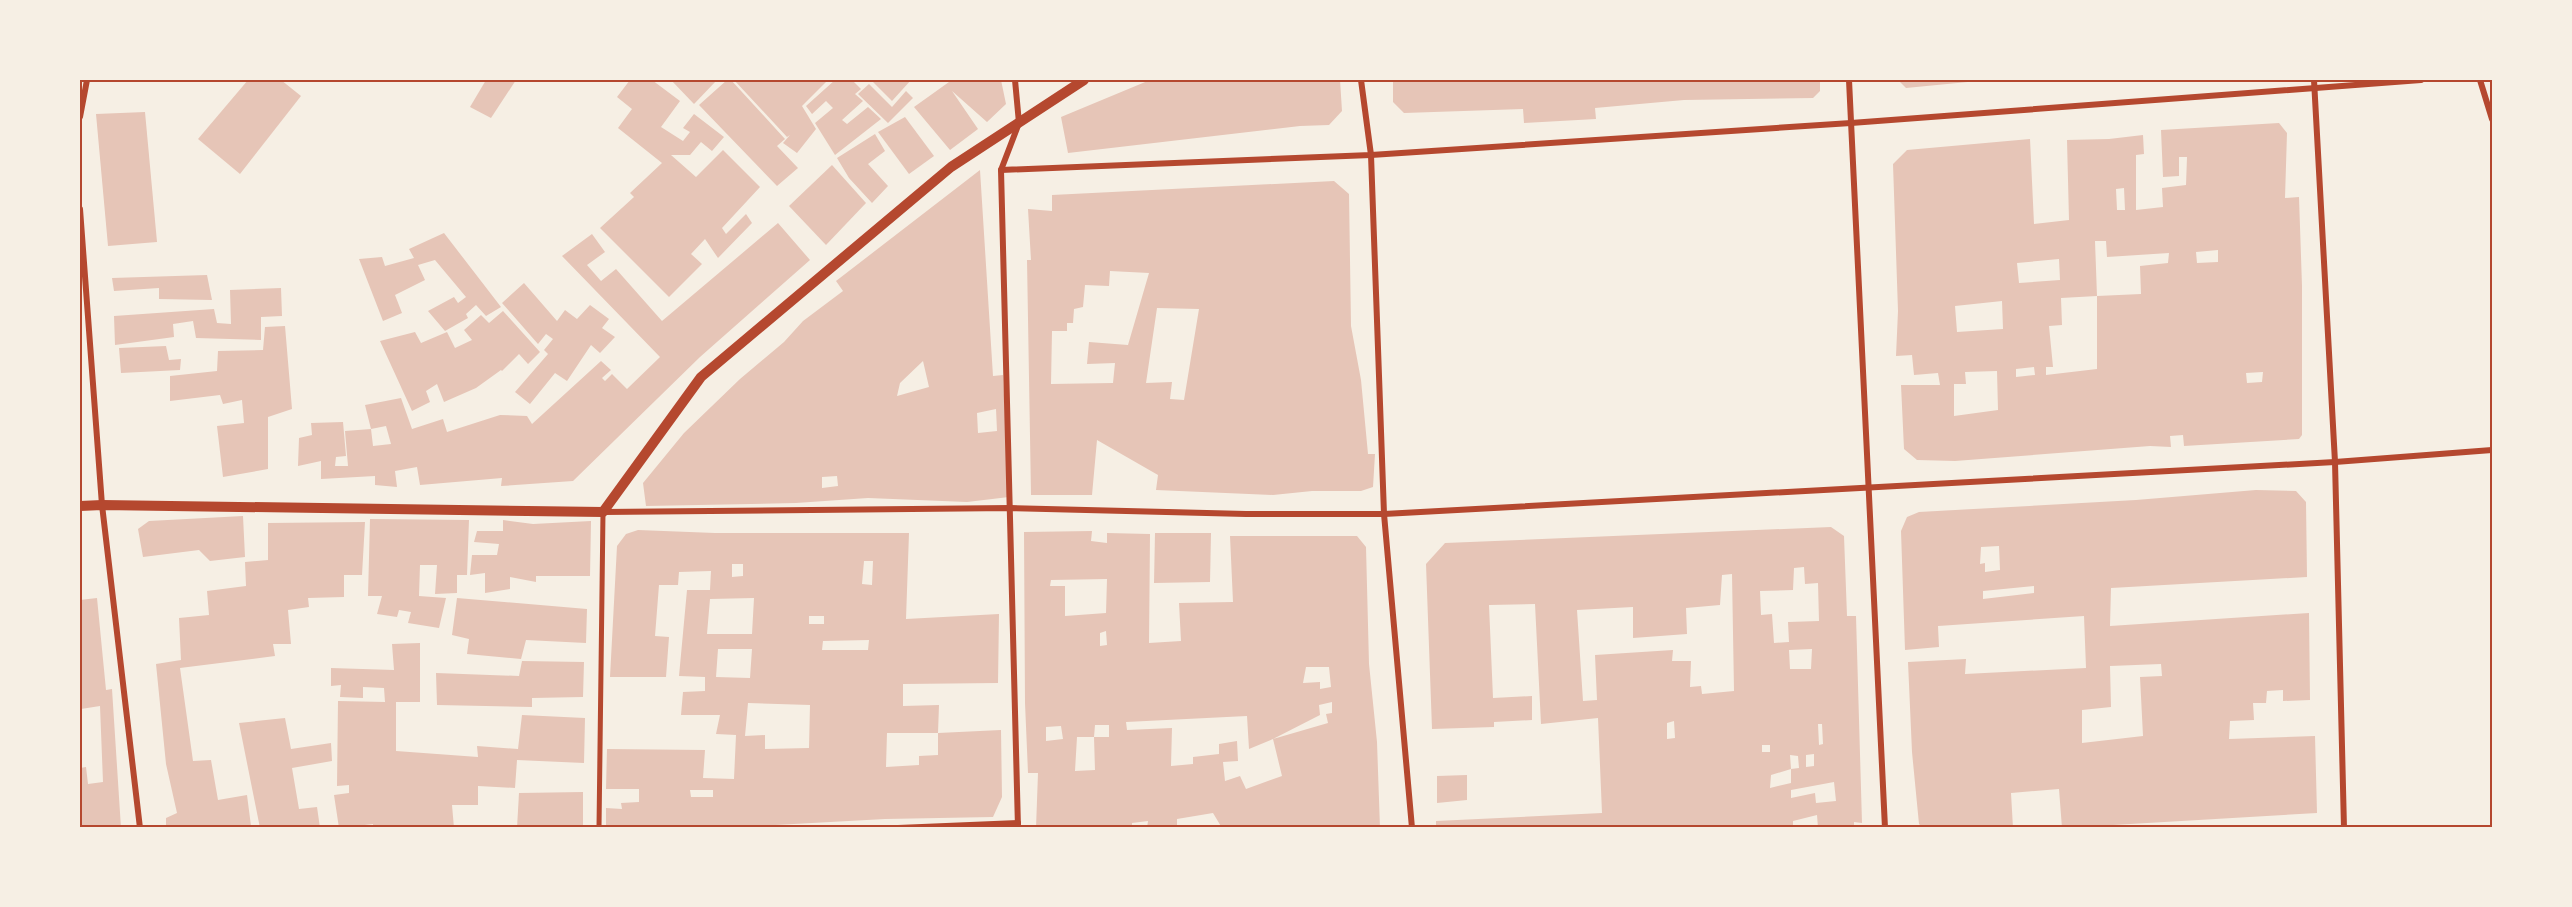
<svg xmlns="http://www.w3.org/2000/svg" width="2572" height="907" viewBox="0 0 2572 907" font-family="Raleway,sans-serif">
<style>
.building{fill:#e6c5b7;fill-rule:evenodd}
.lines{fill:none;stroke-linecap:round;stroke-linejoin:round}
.pedestrian{stroke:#b5482f;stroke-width:5}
.minor{stroke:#b5482f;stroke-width:6}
.tertiary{stroke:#b5482f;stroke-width:10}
.neatline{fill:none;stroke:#b5482f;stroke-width:2}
</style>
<rect width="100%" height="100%" fill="#f6efe4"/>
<g class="building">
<polygon points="248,80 281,80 301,96 240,174 198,139"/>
<polygon points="486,80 516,80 491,118 470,107"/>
<polygon points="630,80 652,80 680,101 661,127 683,141 690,132 683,128 694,114 724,137 712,151 701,142 690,155 671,155 696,177 723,150 760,187 722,228 726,234 746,214 752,223 718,258 705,239 691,254 702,264 669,297 600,228 634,197 630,193 662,163 618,128 632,109 617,97"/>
<polygon points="671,80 717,80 694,104"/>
<polygon points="727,80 731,80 785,139 777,146 798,168 777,186 699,105"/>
<polygon points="734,80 827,81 802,106 816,129 797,153 783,143 790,135 787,137"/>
<polygon points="835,80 852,80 861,89 855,94 863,101 842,120 847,124 868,107 881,119 835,155 815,123 833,108 826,101 812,114 806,106"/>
<polygon points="871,80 911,80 892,101"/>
<polygon points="948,80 1001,80 1006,104 987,122 952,91 978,129 950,150 914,107 949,82"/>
<polygon points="1150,80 1340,80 1342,111 1329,125 1300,126 1068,153 1061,117"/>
<polygon points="1393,80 1820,80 1820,91 1813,98 1684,100 1595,108 1596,119 1524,123 1523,109 1404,113 1393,102"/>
<polygon points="1898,80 1978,80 1978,81 1906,88"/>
<polygon points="869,84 892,107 906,91 913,98 888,123 858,94"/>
<polygon points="145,112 157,242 108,246 96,114"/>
<polygon points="905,117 934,156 909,174 878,132"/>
<path d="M2279 123 2287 133 2285 198 2299 197 2302 286V435L2299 439 2184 446 2183 435 2170 436 2171 447 2150 446 1955 461 1917 460 1904 449 1901 385H1940L1938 373 1914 375 1912 355 1896 356 1898 311 1893 164 1907 150 2030 139 2034 224 2069 220 2067 140 2109 139 2143 135 2144 154 2136 155V210L2163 207 2162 188 2186 185 2187 157H2179V176L2163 177 2161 130ZM2124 188 2125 210H2117L2116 189ZM2095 241H2106L2107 257 2169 253 2168 263 2140 266 2141 294 2097 296V369L2046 375V367H2053L2049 326 2062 325 2061 298 2097 296ZM2218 250V262L2197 263 2196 252ZM2059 259 2060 280 2019 283 2017 263ZM2002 301 2003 329 1957 332 1955 306ZM2034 367 2035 375 2016 377V369ZM1997 371 1998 410 1954 416V384H1966L1965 372ZM2263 372 2262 382 2247 383 2246 373Z"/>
<polygon points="875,134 885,151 868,164 888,186 872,203 849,178 837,158"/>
<polygon points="832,165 866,203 826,245 789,206"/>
<path d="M980 170 993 376 1003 375 1009 497 967 502 868 498 796 503 646 506 643 483 684 433 740 379 784 342 803 321 843 291 836 281ZM923 361 929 387 897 396 900 383ZM996 409 997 431 978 433 977 413ZM837 476 838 486 822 488V477Z"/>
<path d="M1334 181 1349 194 1351 326 1361 380 1368 454H1375L1373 487 1361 491H1312L1273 495 1156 490 1158 475 1097 440 1092 495H1031L1027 260H1031L1028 209 1052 211V195ZM1110 271 1149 273 1128 345 1089 342 1087 364 1115 363 1113 383 1051 384 1052 331H1067V323H1073L1074 309 1083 307 1085 285 1109 286ZM1157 308 1199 309 1184 400 1170 399 1172 382 1146 383Z"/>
<polygon points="778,223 810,260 700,357 573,481 501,486 502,478 420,485 417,467 395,471 397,487 375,485 375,476 321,479 321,461 298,466 299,438 312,435 311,423 343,422 346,456 336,457 335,466 348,466 345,431 371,429 373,446 391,444 386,426 371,429 365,405 401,398 412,429 443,419 447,432 500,415 527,416 532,424 601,361 611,370 602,378 605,381 612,374 627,389 660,357 562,256 592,234 605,252 587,265 601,281 616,269 662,321"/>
<polygon points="444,233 501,307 486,316 476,305 466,314 468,318 445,331 428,311 454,297 458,303 466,297 435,260 418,265 425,280 395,295 402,313 383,321 359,259 382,257 385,266 414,258 409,249"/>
<polygon points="207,275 212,300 159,299 159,288 114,291 112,278"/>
<polygon points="524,283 557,321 565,310 577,319 590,305 609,319 602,328 615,337 600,353 591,345 567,381 555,373 530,404 515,392 548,354 544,350 553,339 546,334 538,344 502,303"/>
<polygon points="281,288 282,316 261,317 261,340 196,338 193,321 173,324 174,337 115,345 114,316 214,309 217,323 231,324 230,290"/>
<polygon points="503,311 540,352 528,364 519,354 502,371 501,370 476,388 444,402 437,384 426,391 430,402 412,411 380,341 415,332 421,343 447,332 455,348 472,340 464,330 481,315 489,323"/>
<polygon points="285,326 292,409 268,417 268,469 223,477 217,426 244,423 242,400 223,404 220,395 170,401 170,376 217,371 218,351 263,350 265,327"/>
<polygon points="166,346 169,360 181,359 180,370 121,373 119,348"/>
<path d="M2256 490 2296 491 2306 502 2307 577 2111 588 2110 626 2309 613 2310 700 2283 701V690L2267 691 2266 703H2253L2254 720 2230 721 2229 739 2315 736 2317 813 2062 828 2059 789 2011 793 2013 828H1923L1919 824 1912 752 1908 662 1966 659 1965 674 2086 668 2084 616 1938 626 1939 647 1905 650 1901 531 1907 517 1919 512 2136 500ZM1999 546 2000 570 1985 572V563L1980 564 1981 547ZM2034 586V593L1983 599V591ZM2161 664 2162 676 2140 677 2143 736 2082 743V710L2111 707 2110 666Z"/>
<polygon points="243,516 245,557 210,561 199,550 143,557 138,529 149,521"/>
<polygon points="370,519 469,520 467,575 457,575 457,593 435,594 437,565 420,565 419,596 446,598 439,628 408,623 411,612 399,610 397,617 377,614 382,596 368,596"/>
<polygon points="503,520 533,524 591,521 590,576 536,576 536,582 510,577 510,589 485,593 485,573 470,575 472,555 497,555 499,544 474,542 477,531 503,531"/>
<polygon points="365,522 362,575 344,575 344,597 308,598 309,607 288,610 291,644 273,644 275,656 180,668 193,761 211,760 218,800 247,795 251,826 166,828 166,818 177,813 166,764 156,664 181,660 179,618 209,615 207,591 246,586 245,562 268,560 268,523"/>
<path d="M1831 527 1844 536 1847 616H1856L1862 823 1854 822V828H1818L1817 815 1793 821V828H1436V821L1602 813 1598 718 1541 724 1535 604 1489 605 1493 698 1532 696V720L1494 722V727L1432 729 1426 564 1445 543ZM1804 567 1805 584 1818 583 1819 621 1788 622 1789 642 1774 643 1772 614 1761 615 1760 591 1793 590 1794 568ZM1732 574 1734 691 1702 694 1701 686 1690 687 1691 661H1672L1673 650 1595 655 1597 700 1583 701 1577 610 1633 607V638L1687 634 1686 608 1720 605 1722 575ZM1812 649 1811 669H1790L1789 650ZM1674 721 1675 738 1667 739V723ZM1818 724H1822L1823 744 1819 745ZM1762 745H1770V752H1762ZM1814 754V766L1806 767V755ZM1790 755 1798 756 1799 768 1791 769V783L1770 788 1771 775 1791 769ZM1834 782 1836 801 1816 803 1815 793 1791 798V790Z"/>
<path d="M638 530 715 533H909L906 619 999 614 998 683 903 684V706L939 705 938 733H887L886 767 919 765V756L938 755V733L1001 730 1002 797 993 817 885 819 722 828H606V808L622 809 621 803 639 802V789H606L607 749 705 750 703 778 734 779 736 735 716 734 720 715H681L683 692 705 691V677L679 676 687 590H710L711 571 679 572 678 585H659L655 636 669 637 666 677H610L617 546 626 534ZM864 561H873L872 585 862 584ZM732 564H743V576L732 577ZM754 598 752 634H707L710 599ZM809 616H824V624H809ZM869 640 868 650H822L823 641ZM718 649H752L750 678 716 677ZM748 703 810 705 809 748 765 749V735L745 736ZM690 790H713V797H691Z"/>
<path d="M1092 531 1091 541 1107 543V533L1150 534 1149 643 1181 641 1179 603 1233 602 1230 536H1357L1366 547 1369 664 1377 742 1380 828H1222L1213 813 1177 819V828H1147L1148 821 1132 823V828H1036L1038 773H1028L1025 703 1024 532ZM1107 579 1106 613 1065 616V586H1050L1051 580ZM1106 631 1107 645 1100 646V633ZM1306 667H1329L1331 687 1320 689V682L1303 683ZM1332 702V713L1326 714 1328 723 1273 739 1320 715 1319 705ZM1247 716 1249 749 1273 739 1282 776 1246 789 1240 776 1225 781 1223 762 1238 761 1237 741 1219 744V754L1193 757V764L1171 766 1172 728 1127 730 1126 722ZM1095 725H1109V737H1094L1095 770 1075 771 1077 737H1094ZM1061 726 1063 739 1046 741V727Z"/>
<polygon points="1155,533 1211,533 1210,582 1154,583"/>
<polygon points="97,598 106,690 112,689 121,828 80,828 80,768 86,767 88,784 103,782 100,706 81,709 80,600"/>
<polygon points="457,598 587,609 586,643 526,640 521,659 467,654 469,639 452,635"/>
<polygon points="420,643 420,702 396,702 396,751 478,757 477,746 518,749 522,715 585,718 584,763 517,760 515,788 478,786 478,805 452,805 454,828 373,828 373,824 339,828 334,795 349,793 349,785 337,786 338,701 385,702 384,688 363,687 363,698 340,697 341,685 331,686 331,668 394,670 392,644"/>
<polygon points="522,661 584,662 583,697 532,698 532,707 437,705 436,673 519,676"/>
<polygon points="285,718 291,749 331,743 332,761 292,768 299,809 317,807 320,828 260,828 239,723"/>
<polygon points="1467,775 1467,800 1437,803 1437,776"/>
<polygon points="583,792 583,828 517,828 519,793"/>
</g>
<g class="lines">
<polyline class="pedestrian" points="599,828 603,512"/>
<g class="minor">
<polyline points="1015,80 1019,123 1001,170 1018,828"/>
<polyline points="1361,80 1371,155 1384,514 1412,828"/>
<polyline points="1849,80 1885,828"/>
<polyline points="2314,80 2335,462 2344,828"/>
<polyline points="2480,80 2492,119"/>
<polyline points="80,117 87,80"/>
<polyline points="1001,170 1371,155 1851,123 2421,80"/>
<polyline points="80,209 102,505 140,828"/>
<polyline points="603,512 1011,508 1246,514 1384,514 2335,462 2492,450"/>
<polyline points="898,828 1018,823"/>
</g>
<polyline class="tertiary" points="80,506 102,505 603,512 701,377 951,167 1084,80"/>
</g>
<rect width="2572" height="907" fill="none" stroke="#f6efe4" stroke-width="162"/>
<rect x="81" y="81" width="2410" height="745" class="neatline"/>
</svg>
